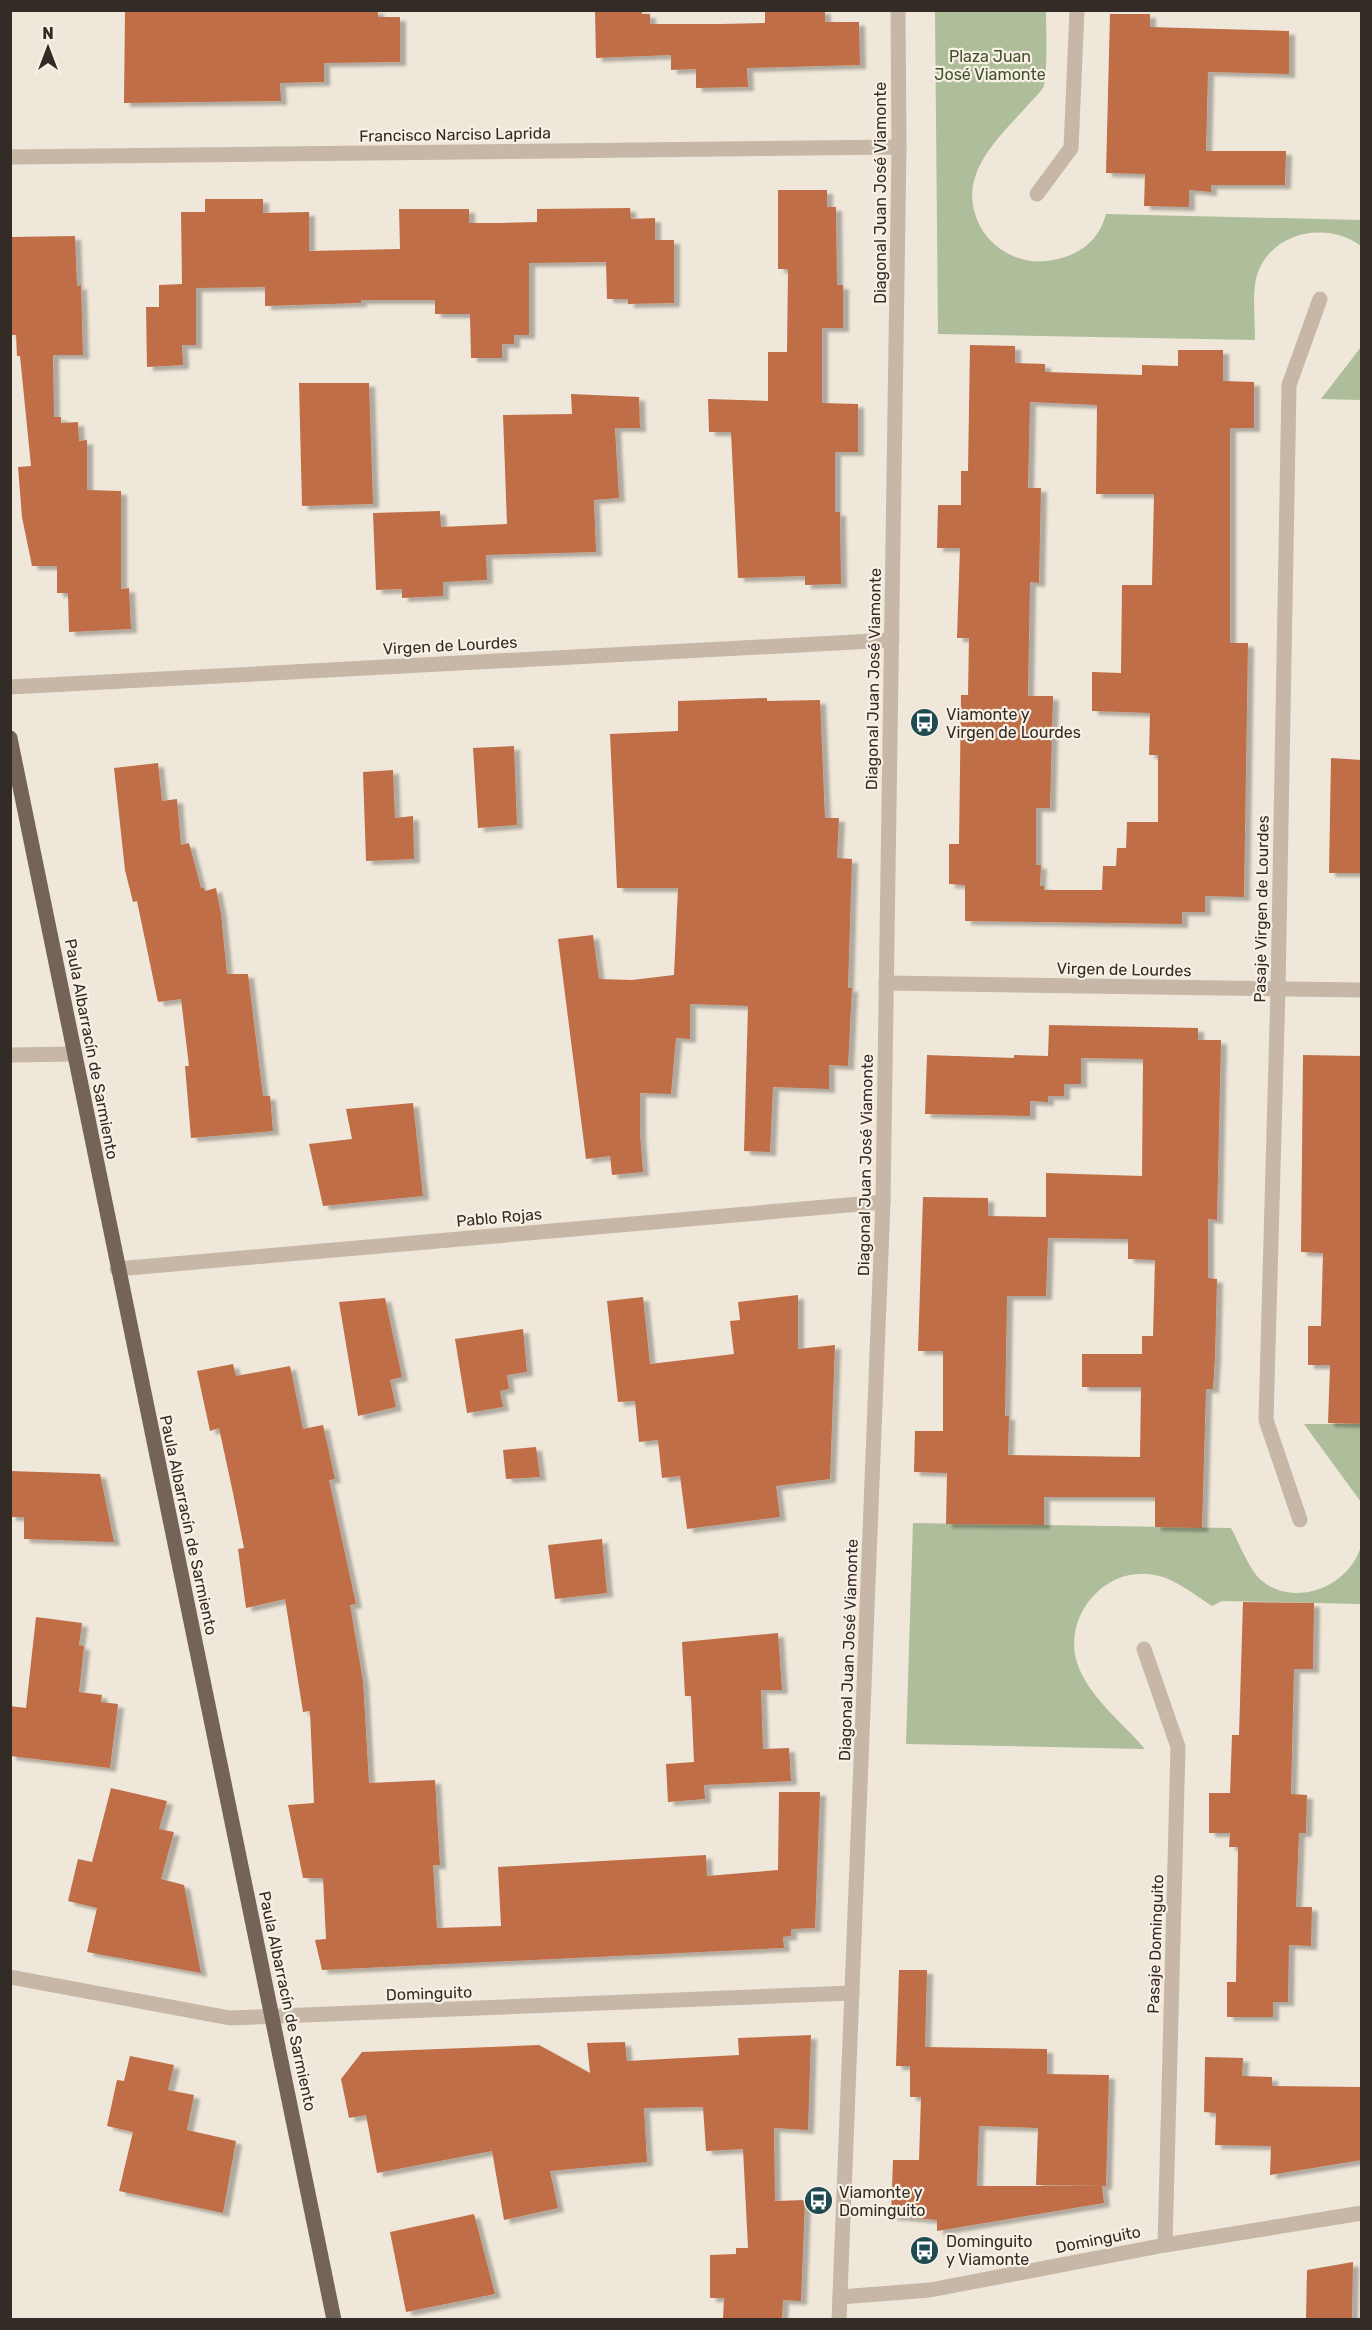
<svg xmlns="http://www.w3.org/2000/svg" width="1372" height="2330" viewBox="0 0 1372 2330" font-family="Rubik,sans-serif">
<style>
.green{fill:#aebd9a}
.building{fill:#bf6e47;fill-rule:evenodd;filter:url(#shadow)}
.lines{fill:none;stroke-linecap:round;stroke-linejoin:round}
.minor{stroke:#c6b7a6;stroke-width:15}
.major{stroke:#746458;stroke-width:15}
.labels{text-anchor:middle;stroke-width:4.5;stroke-linejoin:round;paint-order:stroke}
.park-label{font-size:16px;fill:#3f502b;stroke:#f8f0e4}
.street-label{font-size:16px;fill:#332b26;stroke:#f8f0e4}
.poi-label{font-size:16px;fill:#332b26;stroke:#f8f0e4;text-anchor:start}
</style>
<defs>
<filter id="shadow"><feDropShadow dx="6" dy="4" stdDeviation="1.5" flood-color="#0004"/></filter>
</defs>
<rect width="100%" height="100%" fill="#efe7d9"/>
<g class="green">
<path d="M935 11H1046C1046 24 1048 79 1043 88 1039 94 1032 100 1028 105 1003 133 963 168 974 210 978 226 986 238 999 248 1020 263 1043 265 1068 256 1087 249 1101 234 1106 214L1361 220V246C1328 221 1271 231 1257 275 1252 291 1255 322 1255 340L938 334Z"/>
<polygon points="1361,347 1361,400 1321,399"/>
<polygon points="1304,1424 1361,1424 1361,1505 1361,1502"/>
<path d="M913 1523 1231 1528C1238 1541 1250 1571 1261 1580 1295 1609 1350 1586 1361 1546V1604L1222 1601 1212 1606C1192 1593 1171 1575 1147 1574 1099 1570 1060 1623 1079 1668 1092 1700 1123 1723 1145 1749L906 1744Z"/>
</g>
<g class="building">
<polygon points="125,10 378,10 378,17 400,17 400,62 324,63 324,82 280,83 281,101 124,103"/>
<polygon points="595,10 642,10 642,14 650,14 650,24 720,24 765,23 765,10 825,10 825,22 859,22 860,65 747,68 748,87 696,88 696,69 671,70 671,55 596,58"/>
<polygon points="1110,14 1150,14 1150,27 1289,31 1289,74 1208,72 1206,151 1286,151 1285,185 1211,185 1211,192 1189,190 1189,207 1144,206 1145,174 1106,173"/>
<polygon points="778,190 827,190 827,207 836,207 837,285 843,285 843,328 822,328 822,403 858,404 858,452 835,452 835,512 840,512 841,584 805,585 805,576 738,578 731,432 709,432 708,399 768,401 768,352 787,352 788,269 778,269"/>
<polygon points="205,199 263,199 263,213 309,212 309,251 400,249 399,209 469,209 469,223 497,223 537,222 537,209 630,208 631,219 655,218 655,240 674,240 674,303 628,304 628,299 607,299 606,262 529,263 529,335 514,335 514,344 502,344 502,358 471,358 470,314 435,314 435,300 361,300 361,303 265,306 265,287 196,288 196,345 182,345 183,365 147,367 146,307 159,307 159,285 182,284 181,212 205,212"/>
<polygon points="75,236 77,286 81,285 83,355 53,355 54,417 61,417 61,423 78,422 79,441 87,440 87,490 121,491 121,589 129,588 131,629 69,632 68,593 57,593 57,566 32,566 22,517 18,467 31,466 20,356 17,356 16,335 10,335 10,237"/>
<path d="M970 345 1015 346V363L1045 364V372L1142 375V365L1178 366V350H1223V381L1254 382V428H1230V643H1248L1244 897 1205 896V912H1182V924L965 921V885L949 884V844H959L961 695H968L969 638H957L960 548H937L938 505H961V471H968ZM1030 402 1097 405 1096 494H1154L1152 585H1122L1121 673 1092 672V711L1150 713 1149 755H1158V822H1127L1126 848H1117L1116 866H1103L1102 890H1044V886H1040L1041 865H1036V808H1050L1053 696H1028L1030 582 1039 583 1041 488H1028Z"/>
<polygon points="299,383 369,383 373,504 302,506"/>
<polygon points="571,394 639,397 640,428 615,428 619,498 594,500 596,552 486,555 487,580 443,582 443,596 402,598 402,589 376,590 373,513 440,511 441,527 507,524 503,415 572,414"/>
<polygon points="767,698 767,701 820,700 825,818 839,818 837,858 852,859 848,988 852,988 848,1066 829,1065 829,1089 773,1087 770,1152 744,1151 748,1006 690,1004 690,1039 676,1038 671,1094 640,1093 640,1134 643,1172 612,1175 610,1156 586,1159 558,939 593,935 599,979 632,980 674,975 678,888 617,888 610,734 678,731 678,701"/>
<polygon points="514,746 517,825 478,828 473,748"/>
<polygon points="1331,758 1362,760 1362,873 1329,873"/>
<polygon points="158,763 162,801 177,799 181,845 189,843 201,888 204,888 205,891 216,888 221,914 227,974 248,974 263,1096 270,1096 273,1131 191,1138 185,1066 189,1066 181,999 158,1002 137,901 133,902 125,870 114,768"/>
<polygon points="393,770 395,818 413,816 414,859 366,861 363,772"/>
<path d="M1049 1025 1198 1028V1040H1221L1217 1220 1208 1219V1278L1217 1279 1215 1357 1213 1389H1206L1202 1528 1155 1527V1497H1044V1525L946 1524 947 1473 914 1472 915 1431H943V1351H918L923 1197 988 1198V1216L1046 1217V1173L1142 1176 1143 1059 1081 1058V1084H1064V1096H1048V1102L1030 1101V1116L925 1114 927 1055 1014 1058V1055L1048 1056ZM1048 1238 1128 1239V1259L1155 1260 1153 1336H1142V1354H1082V1387H1141L1140 1457 1008 1455 1009 1416H1005L1007 1296H1046Z"/>
<polygon points="1303,1055 1362,1056 1362,1424 1328,1423 1330,1365 1308,1365 1308,1326 1321,1326 1323,1253 1301,1252"/>
<polygon points="413,1103 423,1196 323,1206 309,1144 352,1139 346,1109"/>
<polygon points="798,1295 798,1349 835,1345 830,1479 776,1486 780,1517 687,1529 680,1476 662,1478 658,1440 639,1442 635,1401 618,1402 607,1301 643,1297 650,1364 734,1354 730,1321 740,1320 738,1302"/>
<polygon points="385,1298 402,1377 390,1380 396,1407 358,1416 339,1302"/>
<polygon points="523,1329 527,1372 507,1375 509,1389 500,1391 503,1407 467,1413 455,1339"/>
<polygon points="233,1364 236,1376 290,1366 303,1429 323,1425 335,1479 329,1480 356,1604 350,1605 363,1681 369,1783 435,1780 440,1865 433,1865 437,1928 501,1926 498,1867 706,1855 707,1876 778,1870 779,1792 820,1792 815,1928 791,1929 791,1936 783,1937 784,1948 322,1970 315,1940 326,1939 323,1878 303,1878 288,1805 314,1803 310,1711 303,1712 285,1599 246,1608 238,1549 244,1548 233,1493 219,1428 210,1431 197,1371"/>
<polygon points="536,1447 540,1477 506,1479 503,1450"/>
<polygon points="10,1471 100,1474 114,1542 24,1539 24,1517 10,1517"/>
<polygon points="602,1539 607,1593 555,1599 548,1545"/>
<polygon points="1243,1602 1314,1603 1313,1669 1294,1669 1291,1794 1307,1795 1306,1833 1299,1833 1296,1907 1312,1907 1311,1946 1289,1945 1288,2002 1273,2002 1273,2017 1227,2017 1227,1982 1236,1982 1238,1847 1229,1847 1230,1833 1209,1833 1209,1793 1230,1793 1232,1735 1239,1735"/>
<polygon points="36,1617 82,1623 79,1645 84,1646 79,1692 102,1695 101,1702 118,1704 110,1768 10,1756 10,1706 26,1708"/>
<polygon points="778,1633 782,1690 761,1690 763,1749 789,1748 791,1781 704,1785 705,1799 668,1802 666,1764 694,1762 691,1696 685,1696 682,1642"/>
<polygon points="111,1788 167,1801 159,1829 174,1832 161,1879 184,1885 201,1973 87,1952 97,1908 68,1901 78,1859 92,1862"/>
<polygon points="899,1970 927,1970 925,2047 1047,2049 1047,2074 1109,2075 1106,2186 1036,2185 1038,2128 979,2126 977,2186 1102,2186 1104,2203 937,2231 937,2220 891,2216 893,2160 919,2160 921,2097 910,2097 910,2066 896,2066"/>
<polygon points="811,2035 808,2130 774,2128 775,2201 805,2200 801,2301 783,2300 782,2319 723,2319 724,2298 710,2298 710,2255 736,2254 736,2248 748,2248 743,2149 706,2151 703,2107 644,2108 647,2162 550,2171 558,2208 504,2220 492,2151 377,2173 366,2115 349,2118 341,2079 362,2052 539,2045 590,2073 587,2043 625,2042 627,2061 739,2055 738,2038"/>
<polygon points="130,2056 174,2065 168,2090 194,2095 187,2130 236,2141 223,2213 119,2191 133,2132 107,2126 117,2080 124,2081"/>
<polygon points="1205,2057 1243,2058 1242,2076 1272,2077 1272,2086 1362,2087 1362,2160 1270,2175 1271,2146 1215,2145 1216,2113 1204,2112"/>
<polygon points="474,2214 495,2294 406,2312 390,2232"/>
<polygon points="1353,2262 1352,2319 1306,2319 1307,2270"/>
</g>
<g class="lines">
<g class="minor">
<polyline points="10,157 899,147"/>
<polyline points="1037,194 1071,148 1077,10"/>
<polyline points="10,687 892,640"/>
<polyline points="886,983 1362,990"/>
<polyline points="10,1055 74,1054"/>
<polyline points="117,1269 883,1202"/>
<polyline points="1300,1520 1266,1420 1278,989 1289,385 1320,299"/>
<polyline points="1144,1649 1178,1747 1165,2245"/>
<polyline points="10,1977 230,2018 852,1993"/>
<polyline points="840,2297 930,2290 1165,2245 1362,2213"/>
<polyline points="839,2320 883,1202 899,147 898,10"/>
</g>
<polyline class="major" points="10,738 334,2320"/>
</g>
<defs>
<symbol id="bus-disc" viewBox="-11 -11 22 22"><circle r="9.5" fill="#1e4a52" stroke="#f8f0e4"/><path d="M-5-6H5V4H4V6H2V4H-2V6H-4V4H-5ZM-3.5-4V0h7V-4ZM-3.5 1.2v1.5H-2V1.2ZM2 1.2v1.5H3.5V1.2Z" fill="#fff"/></symbol>
</defs>
<g fill-rule="evenodd">
<use href="#bus-disc" x="908" y="706" width="33" height="33"/>
<use href="#bus-disc" x="802" y="2184" width="33" height="33"/>
<use href="#bus-disc" x="908" y="2234" width="33" height="33"/>
</g>
<g class="labels">
<g class="park-label">
<text x="990" y="62">Plaza Juan<tspan x="990" dy="18">José Viamonte</tspan></text>
</g>
<g class="street-label">
<text transform="translate(455 134) rotate(-1)" y="6">Francisco Narciso Laprida</text>
<text transform="translate(880 193) rotate(-90)" y="6">Diagonal Juan José Viamonte</text>
<text transform="translate(450 645) rotate(-3)" y="6">Virgen de Lourdes</text>
<text transform="translate(873 679) rotate(-89)" y="6">Diagonal Juan José Viamonte</text>
<text transform="translate(1261 909) rotate(-89)" y="6">Pasaje Virgen de Lourdes</text>
<text transform="translate(1124 969) rotate(1)" y="6">Virgen de Lourdes</text>
<text transform="translate(92 1049) rotate(79)" y="6">Paula Albarracín de Sarmiento</text>
<text transform="translate(865 1165) rotate(-89)" y="6">Diagonal Juan José Viamonte</text>
<text transform="translate(499 1217) rotate(-5)" y="6">Pablo Rojas</text>
<text transform="translate(189 1525) rotate(78)" y="6">Paula Albarracín de Sarmiento</text>
<text transform="translate(848 1650) rotate(-88)" y="6">Diagonal Juan José Viamonte</text>
<text transform="translate(1155 1944) rotate(-88)" y="6">Pasaje Dominguito</text>
<text transform="translate(429 1993) rotate(-2)" y="6">Dominguito</text>
<text transform="translate(288 2001) rotate(78)" y="6">Paula Albarracín de Sarmiento</text>
<text transform="translate(1098 2239) rotate(-11)" y="6">Dominguito</text>
</g>
<g class="poi-label">
<text x="946" y="720">Viamonte y<tspan x="946" dy="18">Virgen de Lourdes</tspan></text>
<text x="839" y="2198">Viamonte y<tspan x="839" dy="18">Dominguito</tspan></text>
<text x="946" y="2247">Dominguito<tspan x="946" dy="18">y Viamonte</tspan></text>
</g>
</g>
<rect width="1372" height="2330" fill="none" stroke="#332b26" stroke-width="24"/>
<g transform="translate(48 48)" stroke="#f8f0e4" stroke-width="4.5" paint-order="stroke">
<path d="M0-4.5L10 22L0 15L-10 22Z" fill="#332b26"/>
<text y="-9" font-size="16" font-weight="bold" text-anchor="middle" fill="#332b26">N</text>
</g>
</svg>
